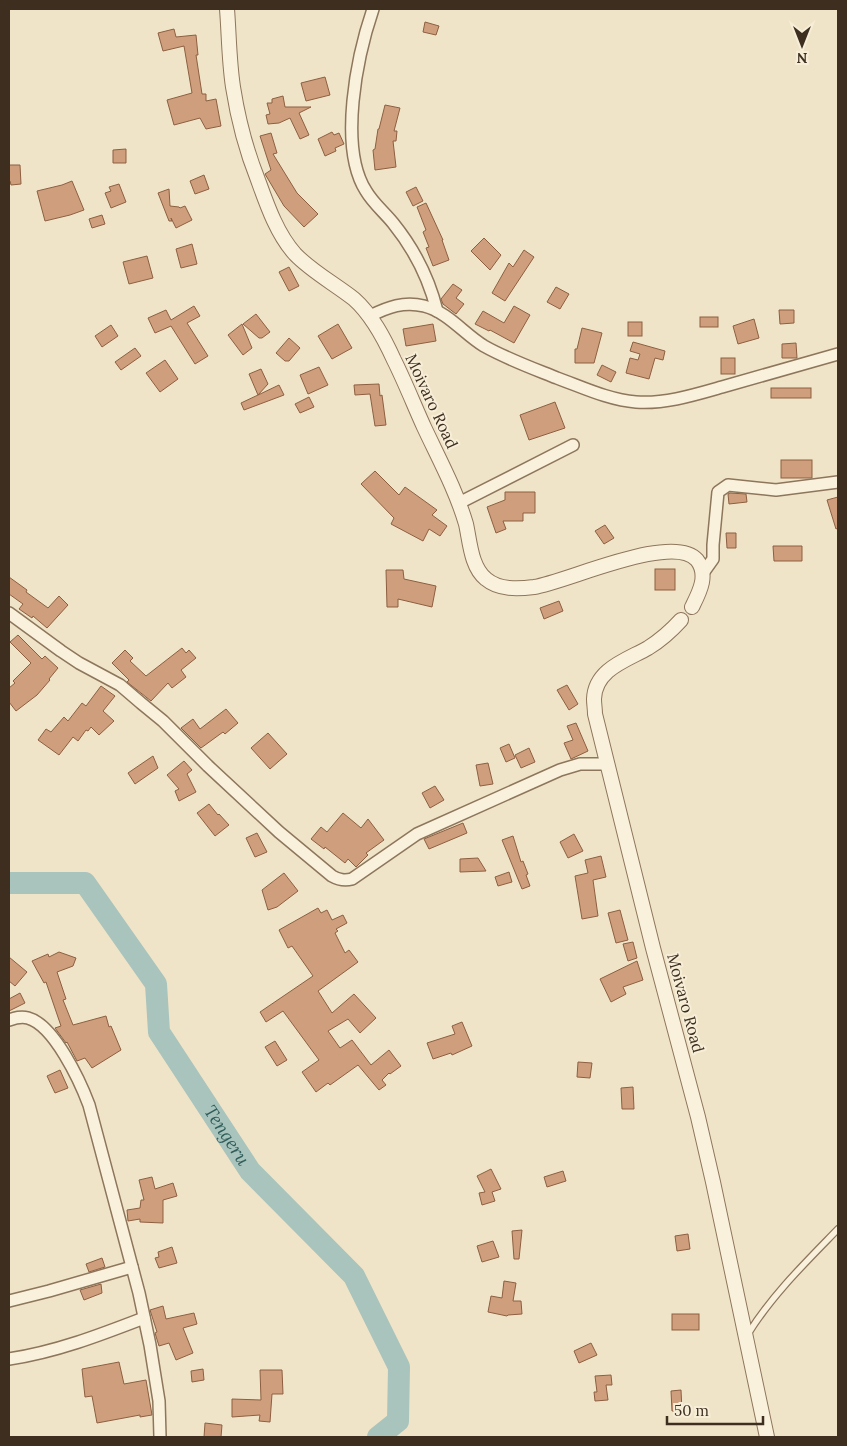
<svg xmlns="http://www.w3.org/2000/svg" width="847" height="1446" viewBox="0 0 847 1446" font-family="Lora,serif">
<style>
.lines{fill:none;stroke-linecap:round;stroke-linejoin:round}
.river{stroke:#a9c4bc;stroke-width:22}
.building{fill:#cf9f7d;stroke:#8d5f41}
.service-casing{stroke:#8d765c;stroke-width:8}
.minor-casing{stroke:#8d765c;stroke-width:14}
.tertiary-casing{stroke:#8d765c;stroke-width:16}
.service{stroke:#faf1dc;stroke-width:5.5}
.minor{stroke:#faf1dc;stroke-width:11}
.tertiary{stroke:#faf1dc;stroke-width:14}
.labels{text-anchor:middle;stroke-width:4;stroke-linejoin:round;paint-order:stroke}
.street-label{font-size:16px;fill:#3d2e20;stroke:#f7eed8}
.water-label{font-size:18px;font-style:italic;fill:#2f5d5a;stroke:#f7eed8}
</style>
<rect width="100%" height="100%" fill="#f0e4c8"/>
<g class="lines">
<path class="river" id="s1" d="M9 883H85L156 984 159 1032 250 1171 354 1276 399 1367 398 1421 378 1437"/>
</g>
<g class="building">
<polygon points="425,22 439,26 436,35 423,32"/>
<polygon points="174,29 176,37 196,35 198,55 196,55 202,94 206,94 206,101 216,99 221,126 206,129 200,118 174,125 167,100 192,93 184,46 163,51 158,33"/>
<polygon points="325,77 330,95 306,101 301,83"/>
<polygon points="283,96 285,107 311,107 299,113 309,135 300,139 290,118 279,123 268,124 266,115 270,114 267,103 272,103 272,99"/>
<polygon points="385,105 400,108 394,131 397,131 396,141 393,141 396,167 375,170 373,150 375,149 378,129 379,129"/>
<polygon points="332,132 334,135 339,133 344,144 335,148 336,151 325,156 318,139"/>
<polygon points="271,133 277,153 273,154 297,193 318,214 304,227 284,206 265,174 271,170 260,136"/>
<polygon points="126,149 126,163 113,163 113,150"/>
<polygon points="9,165 20,165 21,184 11,185 10,181 9,181"/>
<polygon points="204,175 209,189 195,194 190,181"/>
<polygon points="72,181 84,210 70,215 45,221 37,191 62,185"/>
<polygon points="119,184 126,202 111,208 105,193 111,191 109,187"/>
<polygon points="416,187 423,201 413,206 406,192"/>
<polygon points="169,189 170,206 179,207 180,208 185,206 192,220 176,228 171,218 172,221 169,221 158,193"/>
<polygon points="426,203 443,240 442,240 449,260 433,266 426,248 429,247 423,232 426,230 417,207"/>
<polygon points="102,215 105,224 92,228 89,219"/>
<polygon points="484,238 501,255 490,270 471,251"/>
<polygon points="192,244 197,264 181,268 176,249"/>
<polygon points="524,250 534,257 505,301 492,293 509,263 513,267"/>
<polygon points="147,256 153,278 129,284 123,262"/>
<polygon points="289,267 299,286 289,291 279,272"/>
<polygon points="453,284 462,290 456,298 464,304 456,314 443,304 441,299"/>
<polygon points="556,287 569,294 560,309 547,302"/>
<polygon points="194,306 200,316 187,323 208,356 195,364 171,326 155,333 148,318 166,310 171,320"/>
<polygon points="514,306 530,315 514,343 490,330 489,331 475,324 483,311 504,323"/>
<polygon points="779,310 794,310 794,323 780,324"/>
<polygon points="256,314 270,332 262,338 259,338 243,324"/>
<rect x="700" y="317" width="18" height="10"/>
<polygon points="754,319 759,338 738,344 733,326"/>
<rect x="628" y="322" width="14" height="14"/>
<polygon points="242,324 252,348 243,355 228,335"/>
<polygon points="338,324 352,348 332,359 318,336"/>
<polygon points="433,324 436,341 406,346 403,329"/>
<polygon points="111,325 118,336 102,347 95,336"/>
<polygon points="582,328 602,333 594,363 575,363 575,349 577,349"/>
<polygon points="289,338 300,348 289,361 285,361 276,353"/>
<polygon points="633,342 665,351 663,360 655,358 649,379 626,373 630,358 638,360 640,354 630,351"/>
<polygon points="796,343 797,358 782,358 782,344"/>
<polygon points="135,348 141,356 121,370 115,362"/>
<rect x="721" y="358" width="14" height="16"/>
<polygon points="165,360 178,379 160,392 146,373"/>
<polygon points="602,365 616,372 611,382 597,375"/>
<polygon points="319,367 328,385 308,394 300,375"/>
<polygon points="261,369 268,384 258,395 279,385 284,395 244,410 241,403 258,395 249,374"/>
<polygon points="379,384 380,396 382,395 386,425 375,426 370,394 355,395 354,385"/>
<rect x="771" y="388" width="40" height="10"/>
<polygon points="309,397 314,407 300,413 295,404"/>
<polygon points="555,402 565,428 529,440 520,415"/>
<rect x="781" y="460" width="31" height="18"/>
<polygon points="375,471 399,495 405,487 437,510 432,515 447,526 440,536 429,529 423,541 391,524 394,518 361,484"/>
<polygon points="505,492 535,492 535,513 523,513 523,521 503,521 506,529 496,533 487,507 505,500"/>
<polygon points="730,493 746,494 747,502 729,504 728,494"/>
<polygon points="838,497 838,528 836,529 827,500"/>
<polygon points="605,525 614,538 604,544 595,531"/>
<polygon points="726,533 736,533 736,548 727,548"/>
<polygon points="773,546 802,546 802,561 774,561"/>
<rect x="655" y="569" width="20" height="21"/>
<polygon points="386,570 403,570 404,579 436,586 432,607 398,599 398,607 387,607"/>
<polygon points="9,577 27,590 26,592 48,608 59,596 68,605 47,628 33,616 32,618 19,609 23,604 9,594"/>
<polygon points="559,601 563,611 544,619 540,608"/>
<polygon points="18,635 42,659 45,656 58,668 49,679 50,680 37,695 16,711 9,702 9,688 15,683 13,681 31,663 10,642"/>
<polygon points="182,648 186,653 189,650 196,658 181,670 186,677 172,688 168,683 151,701 127,682 129,680 112,663 125,650 133,658 130,661 146,676"/>
<polygon points="567,685 578,704 569,710 557,690"/>
<polygon points="101,686 115,696 103,711 114,721 99,735 91,727 88,731 86,730 78,741 73,737 59,755 38,740 46,729 51,732 64,717 68,721 82,703 86,706"/>
<polygon points="226,709 238,723 225,734 223,732 201,748 181,728 193,719 200,729"/>
<polygon points="576,723 588,751 571,759 564,743 573,740 567,726"/>
<polygon points="268,733 287,754 270,769 251,748"/>
<polygon points="509,744 515,758 506,762 500,748"/>
<polygon points="529,748 535,762 521,768 515,755"/>
<polygon points="153,756 158,768 135,784 128,773"/>
<polygon points="184,761 192,770 187,774 196,792 179,801 175,791 179,789 167,775"/>
<polygon points="488,763 493,784 480,786 476,765"/>
<polygon points="435,786 444,800 430,808 422,793"/>
<polygon points="209,804 218,815 219,814 229,825 215,836 197,813"/>
<polygon points="343,813 361,828 368,819 384,840 366,853 368,855 356,867 348,859 345,863 325,847 324,849 311,839 321,827 327,832"/>
<polygon points="463,823 467,833 429,849 424,839"/>
<polygon points="257,833 267,852 255,857 246,838"/>
<polygon points="574,834 583,851 568,858 560,842"/>
<polygon points="513,836 521,862 523,861 528,874 526,875 530,886 522,889 502,840"/>
<polygon points="601,856 606,877 593,880 598,916 582,919 575,876 588,873 585,860"/>
<polygon points="478,858 486,871 460,872 460,859"/>
<polygon points="509,872 512,882 498,886 495,877"/>
<polygon points="284,873 298,891 277,907 268,910 262,890"/>
<polygon points="318,908 321,913 327,910 332,920 343,915 347,923 336,929 338,931 335,933 345,953 349,950 358,962 318,991 332,1013 354,994 376,1018 360,1033 348,1019 328,1031 340,1048 352,1040 371,1065 389,1050 401,1066 390,1074 389,1073 382,1080 386,1085 379,1090 358,1065 330,1085 328,1083 316,1092 302,1072 319,1060 283,1011 266,1022 260,1012 313,976 292,946 288,948 279,930"/>
<polygon points="620,910 628,940 616,943 608,913"/>
<polygon points="633,942 637,958 628,961 623,944"/>
<polygon points="59,952 76,958 73,966 57,972 66,999 63,1000 73,1025 106,1016 109,1027 111,1026 121,1050 92,1068 85,1058 77,1061 67,1042 66,1043 55,1028 61,1026 46,982 44,983 32,961 48,954 49,957"/>
<polygon points="9,957 27,972 15,986 9,981"/>
<polygon points="637,961 643,980 623,987 626,994 611,1002 600,979"/>
<polygon points="20,993 25,1003 9,1011 9,999"/>
<polygon points="462,1022 472,1046 452,1055 451,1053 433,1059 427,1043 455,1034 452,1026"/>
<polygon points="275,1041 287,1060 277,1066 265,1047"/>
<polygon points="578,1062 592,1063 590,1078 577,1077"/>
<polygon points="60,1070 68,1088 55,1093 47,1076"/>
<polygon points="633,1087 634,1109 622,1109 621,1088"/>
<polygon points="491,1169 501,1189 492,1192 495,1201 482,1205 479,1193 485,1192 477,1176"/>
<polygon points="563,1171 566,1181 547,1187 544,1177"/>
<polygon points="152,1177 155,1189 173,1183 177,1196 163,1200 163,1223 140,1222 140,1219 128,1221 127,1210 140,1208 141,1200 144,1200 139,1180"/>
<polygon points="522,1230 519,1259 514,1259 512,1231"/>
<polygon points="688,1234 690,1249 677,1251 675,1236"/>
<polygon points="493,1241 499,1257 482,1262 477,1246"/>
<polygon points="172,1247 177,1263 159,1268 155,1258 159,1257 158,1252"/>
<polygon points="102,1258 105,1267 89,1272 86,1264"/>
<polygon points="504,1281 516,1283 513,1301 521,1301 522,1314 508,1315 507,1316 488,1312 491,1296 502,1298"/>
<polygon points="101,1284 102,1293 84,1300 80,1290"/>
<polygon points="163,1306 166,1319 194,1313 197,1324 183,1328 193,1353 176,1360 169,1343 159,1346 155,1333 157,1332 150,1310"/>
<rect x="672" y="1314" width="27" height="16"/>
<polygon points="591,1343 597,1355 579,1363 574,1351"/>
<polygon points="119,1362 124,1384 146,1380 152,1415 140,1417 140,1415 97,1423 92,1396 85,1397 82,1369"/>
<polygon points="203,1369 204,1380 192,1382 191,1371"/>
<polygon points="260,1370 282,1370 283,1394 272,1394 270,1422 259,1421 260,1415 232,1417 232,1399 261,1400"/>
<polygon points="611,1375 612,1385 606,1385 608,1400 595,1401 594,1392 597,1392 595,1376"/>
<polygon points="681,1390 682,1411 672,1411 671,1391"/>
<polygon points="205,1423 222,1425 221,1437 204,1437"/>
</g>
<g class="lines">
<defs>
<path id="service" d="M748 1334C772 1295 806 1262 838 1229"/>
<g id="minor">
<path d="M373 9C357 56 338 147 366 191 373 203 384 212 393 223 414 249 429 278 437 311"/>
<path d="M370 316C388 307 404 301 424 306 448 312 464 334 484 346 507 359 532 368 557 378 582 387 609 400 636 402 665 404 694 395 722 387 761 376 800 365 838 354"/>
<polyline points="459,503 573,445"/>
<polyline points="703,573 713,559 713,545 718,492 728,485 776,490 838,482"/>
<path d="M9 613 61 651 79 663 120 685 141 703 163 721 208 766 279 832 332 876C339 880 344 881 352 879L417 834 560 770 580 764H608"/>
<path d="M9 1020C15 1018 21 1016 28 1018 54 1025 80 1081 89 1105L139 1293 150 1345 159 1401 160 1437"/>
<polyline points="9,1301 49,1291 132,1267"/>
<path d="M9 1359C56 1352 100 1335 144 1318"/>
</g>
<g id="tertiary">
<path d="M227 9C229 34 229 61 233 87 238 119 246 150 258 180 267 205 277 234 295 254 311 271 335 284 354 299 372 315 384 338 394 360 405 382 414 405 424 427 439 459 456 490 466 524 470 542 471 567 486 579 499 590 518 589 534 587 567 582 673 532 697 560 709 575 699 593 692 607"/>
<path d="M681 620C671 631 661 640 648 648 627 660 595 669 594 699 594 704 595 709 595 714L653 948 698 1117 713 1182 767 1437"/>
</g>
</defs>
<use href="#service" class="service-casing"/>
<use href="#minor" class="minor-casing"/>
<use href="#tertiary" class="tertiary-casing"/>
<use href="#service" class="service"/>
<use href="#minor" class="minor"/>
<use href="#tertiary" class="tertiary"/>
</g>
<g class="labels">
<g class="street-label">
<text transform="translate(432 401) rotate(65)" y="6">Moivaro Road</text>
<text transform="translate(686 1003) rotate(75)" y="6">Moivaro Road</text>
</g>
<g class="water-label">
<text dy="6" stroke="none"><textPath href="#s1" startOffset="371">Tengeru</textPath></text>
</g>
</g>
<rect width="847" height="1446" fill="none" stroke="#3d2e20" stroke-width="20"/>
<g transform="translate(802 45) rotate(180)" stroke="#f7eed8" stroke-width="4" paint-order="stroke">
<path d="M0-4L9 19L0 12L-9 19Z" fill="#3d2e20"/>
<text y="-8" font-size="14" font-weight="bold" text-anchor="middle" fill="#3d2e20">N</text>
</g>
<path d="M667 1416v8h96v-8" fill="none" stroke="#3d2e20" stroke-width="2.5"/>
<text x="674" y="1416" font-size="15" fill="#3d2e20" stroke="#f7eed8" stroke-width="4" paint-order="stroke">50 m</text>
</svg>
